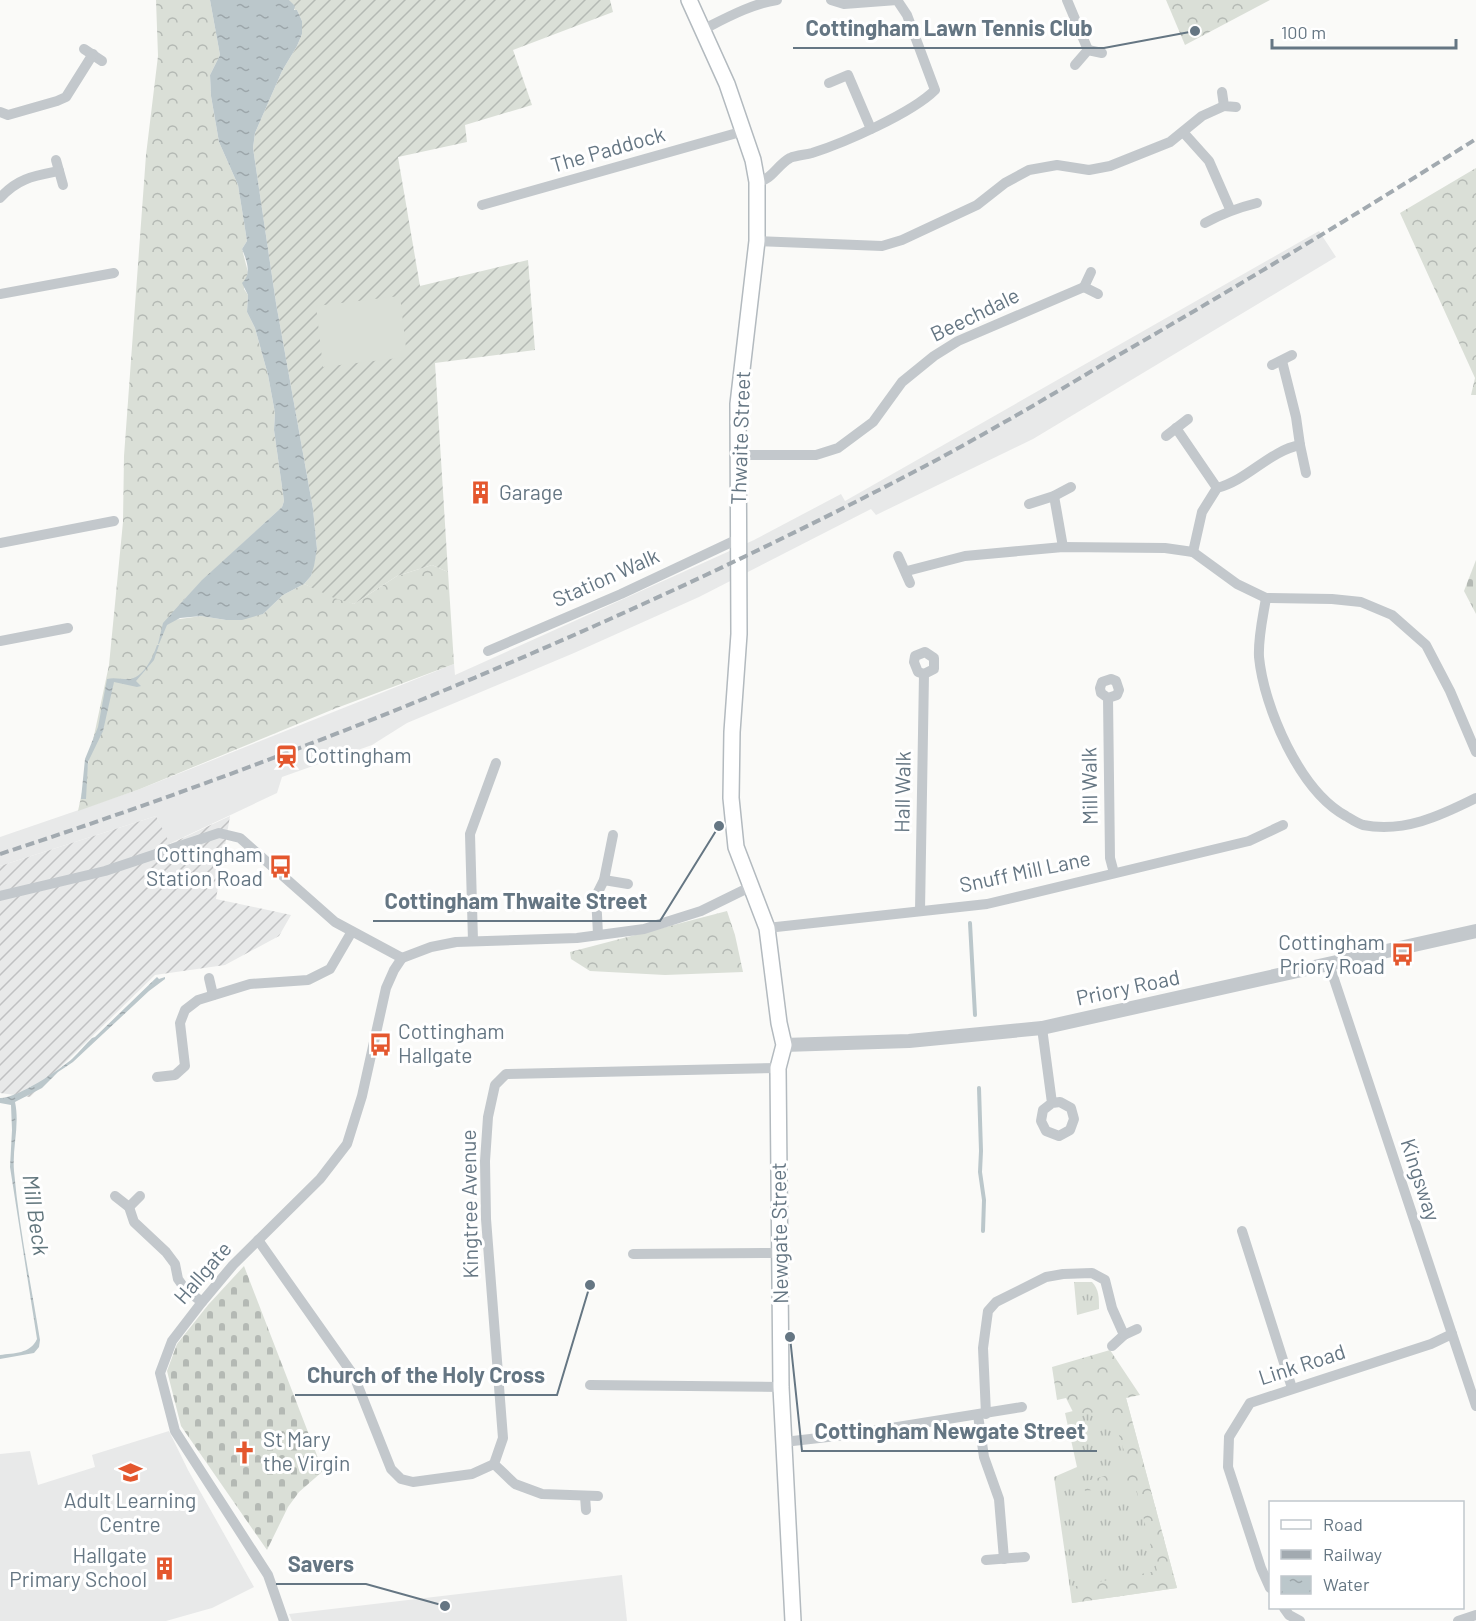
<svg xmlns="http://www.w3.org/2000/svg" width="1476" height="1621" viewBox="0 0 1476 1621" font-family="Barlow,sans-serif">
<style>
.built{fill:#e8e9e9}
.industrial{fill:url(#industrial-furrows)}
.grass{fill:url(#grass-tufts)}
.forest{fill:url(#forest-crowns)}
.cemetery{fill:url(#cemetery-stones)}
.garden{fill:url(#garden-furrows)}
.pitch{fill:#dadfd7}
.water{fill:url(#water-ripples)}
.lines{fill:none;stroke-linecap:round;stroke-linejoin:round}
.stream{stroke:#bbc7cb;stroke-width:4}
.secondary-casing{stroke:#b3babf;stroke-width:18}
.minor{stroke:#c3c8cc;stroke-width:10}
.tertiary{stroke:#c3c8cc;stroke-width:14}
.secondary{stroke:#fff;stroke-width:15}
.rail{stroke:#a2aab0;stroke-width:4;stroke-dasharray:9 4.5;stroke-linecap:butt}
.labels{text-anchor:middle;stroke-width:6;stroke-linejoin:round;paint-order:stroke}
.street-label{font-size:21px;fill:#657683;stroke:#fff}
.poi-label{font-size:21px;fill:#657683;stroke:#fff;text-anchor:start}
.water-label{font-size:22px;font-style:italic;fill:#60757c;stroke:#fff}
.leader{fill:none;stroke:#657683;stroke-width:2}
.callout-dot{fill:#657683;stroke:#fff;stroke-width:2}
.callout-label{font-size:22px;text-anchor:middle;font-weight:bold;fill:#657683;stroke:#fff;stroke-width:6;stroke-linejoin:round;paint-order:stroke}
</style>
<defs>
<pattern id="industrial-furrows" width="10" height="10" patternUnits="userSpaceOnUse" patternTransform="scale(1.5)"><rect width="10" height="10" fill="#e8e9e9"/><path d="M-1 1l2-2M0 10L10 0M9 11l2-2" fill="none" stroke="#c0c1c2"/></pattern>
<pattern id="grass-tufts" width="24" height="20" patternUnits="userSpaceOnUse" patternTransform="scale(1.5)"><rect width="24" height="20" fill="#dadfd7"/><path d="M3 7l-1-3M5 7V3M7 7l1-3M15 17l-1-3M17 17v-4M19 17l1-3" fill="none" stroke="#b4b9b4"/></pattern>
<pattern id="forest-crowns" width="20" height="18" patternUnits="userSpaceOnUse" patternTransform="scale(1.5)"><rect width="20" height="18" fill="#dadfd7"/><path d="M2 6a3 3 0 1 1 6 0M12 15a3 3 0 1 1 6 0" fill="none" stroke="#b4b9b4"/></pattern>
<pattern id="cemetery-stones" width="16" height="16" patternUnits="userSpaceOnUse" patternTransform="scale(1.5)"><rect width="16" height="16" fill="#dadfd7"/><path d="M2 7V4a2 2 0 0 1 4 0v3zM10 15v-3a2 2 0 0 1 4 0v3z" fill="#b4b9b4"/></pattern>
<pattern id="garden-furrows" width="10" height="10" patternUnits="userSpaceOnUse" patternTransform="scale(1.5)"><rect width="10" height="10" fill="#dadfd7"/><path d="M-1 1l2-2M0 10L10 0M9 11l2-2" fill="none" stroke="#b4b9b4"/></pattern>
<pattern id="water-ripples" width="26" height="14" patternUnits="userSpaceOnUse" patternTransform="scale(1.5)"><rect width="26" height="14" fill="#bbc7cb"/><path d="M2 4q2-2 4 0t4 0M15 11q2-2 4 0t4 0" fill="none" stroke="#9ca6aa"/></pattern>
</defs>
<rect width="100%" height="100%" fill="#fafaf8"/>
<g class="built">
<polygon points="1319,231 1336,257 1033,439 876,515 871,509 699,597 574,653 407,723 372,745 282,777 277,793 169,844 156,816 0,866 0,837 140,789 454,664 455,675 754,540 841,494 845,501"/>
<polygon points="169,1431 188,1470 254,1587 212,1608 166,1621 0,1621 0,1454 30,1451 38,1485 95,1467 92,1455"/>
<polygon points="622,1575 627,1621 292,1621 289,1614"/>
</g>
<polygon class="industrial" points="156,816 170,844 230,816 216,899 291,915 279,936 225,965 155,975 30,1097 0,1093 0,866"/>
<g class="grass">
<path d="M1074 1282H1092C1099 1289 1099 1298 1099 1309L1077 1315Z"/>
<polygon points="1126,1398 1177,1588 1072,1603 1054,1477 1077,1467 1065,1413"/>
</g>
<g class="forest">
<polygon points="156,0 210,0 220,55 210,75 211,96 219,142 238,185 247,241 242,249 248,272 244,289 248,295 247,312 255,328 268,375 275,413 274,430 284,501 282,507 203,580 180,604 173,620 201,616 226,620 263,614 283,595 304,584 354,604 397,576 432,565 448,572 454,664 334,709 140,789 78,811 109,665 123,522 124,456 146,155 158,56"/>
<polygon points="1166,0 1270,0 1185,45"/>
<polygon points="1476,168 1476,395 1471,395 1475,378 1400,213"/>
<polygon points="727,911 735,935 743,972 665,975 590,971 571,959 570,952"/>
<polygon points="1110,1350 1140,1395 1126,1398 1177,1588 1072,1603 1071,1587 1157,1571 1135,1484 1085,1491 1083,1482 1130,1469 1111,1411 1074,1414 1066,1398 1057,1400 1052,1367"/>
</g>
<g class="cemetery">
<polygon points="1476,560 1476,614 1464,591"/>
<polygon points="244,1266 323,1471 299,1492 288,1507 267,1550 181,1426 167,1371 177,1344 208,1305"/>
</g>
<polygon class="garden" points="289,0 610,0 613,12 513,50 532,105 465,125 467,142 398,157 420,286 528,260 535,350 435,363 448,572 432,565 397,576 354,604 334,598 304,584 311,576 317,549 313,509 276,303 253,148 255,133 282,71 297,46 302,34 302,21 297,10 295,10"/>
<polygon class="pitch" points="400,296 407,357 323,367 316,306"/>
<g class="water">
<path d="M210 0H289L295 6 294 10H297L302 21V34L297 46 282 71 255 133 253 148 276 303 313 509 317 549 314 566 311 576 304 584 283 595 263 614 242 620H226L201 616 180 618 167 625 159 644H158L163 623 180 604 202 580 282 507 284 501 274 430 275 413 268 375 255 328 247 312 248 295 242 283C252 274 247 261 242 249L247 241 238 185 219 142 211 96 210 75 220 55Z"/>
<path d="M157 645H159L154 660 136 681 141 686 137 687 114 682 103 731 88 762 86 799H81L85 759 98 727 107 679C115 677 124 680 131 679 145 675 153 657 157 645Z"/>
<path d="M157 977 159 979 165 977V979L149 991 73 1062 58 1072 42 1088 15 1102C20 1125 12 1148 14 1171 19 1228 31 1284 40 1340L39 1347 34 1353 0 1359V1355C14 1353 30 1354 37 1339L10 1167 12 1130 11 1105 0 1103V1098C16 1099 60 1070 73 1058 79 1052 86 1044 92 1038L95 1037Z"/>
</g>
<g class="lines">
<g class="stream">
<polyline points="970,923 975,1015"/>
<polyline points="979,1088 981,1151 980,1172 984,1200 983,1231"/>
</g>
<defs>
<polyline id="secondary" points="689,0 727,84 753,160 757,182 757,241 738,404 739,634 732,732 731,798 736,847 767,928 779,1023 784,1045 778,1068 781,1387 793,1621"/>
</defs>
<use href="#secondary" class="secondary-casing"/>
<g class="minor">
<polyline points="1067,0 1088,50"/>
<path d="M702 30C726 18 751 4 777 0"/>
<polyline points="84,49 102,61"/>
<polyline points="1075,65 1088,50 1102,53"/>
<polyline points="829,83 848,75 871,129"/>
<polyline points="1222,92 1224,106 1236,107"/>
<polyline points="0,112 8,115 57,101 66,97 93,54"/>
<polyline points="1183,132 1209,161 1230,209"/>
<polyline points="56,160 63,185"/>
<path d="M757 182C772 180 777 165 790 158 797 155 805 155 812 153 844 143 912 113 935 90L907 15 897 0 844 4 831 0"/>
<path d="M0 198C18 178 34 176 59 171"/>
<polyline points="482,205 744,131"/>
<path d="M1205 223C1223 213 1237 208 1257 203"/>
<polyline points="757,241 882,246 902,240 977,205 1005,183 1029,170 1057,165 1089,170 1110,166 1170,142 1202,116 1224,106"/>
<polyline points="1091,272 1084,287 1098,294"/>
<polyline points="0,294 114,273"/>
<polyline points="1272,365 1292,355"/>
<polyline points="1176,428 1217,488"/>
<polyline points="1166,436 1188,419"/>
<polyline points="1300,445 1306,473"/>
<polyline points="737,455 816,455 838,448 873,422 902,382 934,356 958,341 1084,287"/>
<polyline points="1054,496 1063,547"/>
<polyline points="1029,504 1054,496 1071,487"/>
<polyline points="0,543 114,521"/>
<path d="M1193 552 1202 512 1217 488C1248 480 1269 451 1300 445L1296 417 1282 361"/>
<polyline points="898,556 910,583"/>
<polyline points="907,571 965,556 1063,547 1165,548 1193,552 1237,584 1266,598 1332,599 1361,602 1392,615 1426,645 1450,691 1476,752"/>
<path d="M1266 598C1263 617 1258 637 1259 657 1264 708 1300 791 1346 816 1351 819 1357 823 1363 825 1404 833 1440 816 1476 798"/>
<polyline points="0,641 68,628"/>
<polyline points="488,651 621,594 738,539"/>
<polyline points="1108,698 1101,693 1100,688 1102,682 1111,679 1116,681 1119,690 1117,695 1108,698 1110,858 1114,873"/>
<polyline points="604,880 628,884"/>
<polyline points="0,896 105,871 219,833 240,838 335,922 402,958"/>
<polyline points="920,911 924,674 934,669 934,658 925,652 915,656 914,662 918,672 924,674"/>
<polyline points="767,928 987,904 1249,841 1283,825"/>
<polyline points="598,934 596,896 604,880 613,835"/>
<polyline points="473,941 470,834 496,763"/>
<polyline points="402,958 431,947 456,942 577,938 644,929 701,911 750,887"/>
<polyline points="1329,964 1476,1406"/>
<polyline points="209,978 213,995"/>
<polyline points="1042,1028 1052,1103 1060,1102 1071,1108 1074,1119 1070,1130 1059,1136 1046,1131 1041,1121 1043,1110 1052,1103"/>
<polyline points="157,1077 175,1075 185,1066 180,1023 185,1010 198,1000 250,984 308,980 330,969 351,933"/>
<polyline points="115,1196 129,1207 134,1222 166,1252 175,1264 178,1279 185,1289 202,1302"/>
<polyline points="129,1207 140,1196"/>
<polyline points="1242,1231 1292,1388"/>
<polyline points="258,1240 354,1376 391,1469 401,1479 413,1482 472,1474 494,1464"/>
<polyline points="633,1254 780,1253"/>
<polyline points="1112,1346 1124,1335 1137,1329"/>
<polyline points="590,1385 781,1387"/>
<polyline points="986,1414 983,1348 988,1311 996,1302 1046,1277 1063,1274 1092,1273 1105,1280 1112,1308 1124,1335"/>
<polyline points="978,1415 984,1457 999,1499 1004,1559"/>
<polyline points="784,1442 854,1434 1022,1407"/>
<polyline points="585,1496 586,1510"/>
<polyline points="598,1496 542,1494 515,1484 494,1464 503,1438 486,1219 485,1161 488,1117 495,1085 506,1074 778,1068"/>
<polyline points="986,1560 1025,1557"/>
<polyline points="1270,1588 1261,1568 1228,1467 1229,1437 1250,1403 1431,1344 1452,1334"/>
<polyline points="1284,1608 1289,1615 1300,1621"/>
<polyline points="284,1621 268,1575 175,1431 160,1373 172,1341 202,1302 233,1265 320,1179 347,1144 362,1096 386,988 394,970 402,958"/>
<polyline points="1458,1621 1476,1615"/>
</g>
<polyline class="tertiary" points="784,1045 909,1041 1042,1028 1476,931"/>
<use href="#secondary" class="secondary"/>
<path class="rail" d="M0 854C319 750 632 620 929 464 992 430 1054 394 1115 357 1237 287 1357 214 1476 139"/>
</g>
<defs>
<symbol id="building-bare" viewBox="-9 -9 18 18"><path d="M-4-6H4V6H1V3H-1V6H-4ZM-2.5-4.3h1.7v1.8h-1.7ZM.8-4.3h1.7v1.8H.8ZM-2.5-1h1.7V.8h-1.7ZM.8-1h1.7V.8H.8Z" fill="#e4572e" stroke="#fff" stroke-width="2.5" paint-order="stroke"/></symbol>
<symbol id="station-bare" viewBox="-9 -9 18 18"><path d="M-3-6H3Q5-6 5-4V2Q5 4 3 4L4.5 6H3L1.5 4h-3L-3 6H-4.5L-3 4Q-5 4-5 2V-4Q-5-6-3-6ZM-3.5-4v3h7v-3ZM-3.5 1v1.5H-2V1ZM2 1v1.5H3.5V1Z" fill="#e4572e" stroke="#fff" stroke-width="2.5" paint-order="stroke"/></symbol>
<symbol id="bus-bare" viewBox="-9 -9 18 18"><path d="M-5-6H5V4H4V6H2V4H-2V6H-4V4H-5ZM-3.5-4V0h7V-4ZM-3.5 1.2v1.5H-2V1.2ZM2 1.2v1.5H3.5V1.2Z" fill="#e4572e" stroke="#fff" stroke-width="2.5" paint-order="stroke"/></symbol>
<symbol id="church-bare" viewBox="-9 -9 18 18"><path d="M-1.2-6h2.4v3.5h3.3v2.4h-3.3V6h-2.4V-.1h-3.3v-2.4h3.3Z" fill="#e4572e" stroke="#fff" stroke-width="2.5" paint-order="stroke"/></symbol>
<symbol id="school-bare" viewBox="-9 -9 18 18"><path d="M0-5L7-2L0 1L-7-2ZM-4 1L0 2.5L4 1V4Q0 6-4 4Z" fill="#e4572e" stroke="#fff" stroke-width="2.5" paint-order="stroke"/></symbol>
</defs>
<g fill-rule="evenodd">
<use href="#building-bare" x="464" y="476" width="33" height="33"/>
<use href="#station-bare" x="270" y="740" width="33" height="33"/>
<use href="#bus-bare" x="264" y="850" width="33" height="33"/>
<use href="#bus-bare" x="1386" y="938" width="33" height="33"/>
<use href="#bus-bare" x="364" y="1028" width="33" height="33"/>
<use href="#church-bare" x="228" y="1436" width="33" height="33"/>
<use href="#school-bare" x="114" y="1456" width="33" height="33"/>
<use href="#building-bare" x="148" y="1552" width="33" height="33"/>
</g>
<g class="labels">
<g class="street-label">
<text transform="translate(608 150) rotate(-16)" y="7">The Paddock</text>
<text transform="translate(975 315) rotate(-26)" y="7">Beechdale</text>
<text transform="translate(741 438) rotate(-88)" y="7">Thwaite Street</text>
<text transform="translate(606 578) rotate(-24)" y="7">Station Walk</text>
<text transform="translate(1090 786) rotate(-91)" y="7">Mill Walk</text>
<text transform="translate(903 792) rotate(-89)" y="7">Hall Walk</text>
<text transform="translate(1025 872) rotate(-12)" y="7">Snuff Mill Lane</text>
<text transform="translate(1128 988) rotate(-12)" y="7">Priory Road</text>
<text transform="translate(1420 1180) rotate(72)" y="7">Kingsway</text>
<text transform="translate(470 1204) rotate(-91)" y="7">Kingtree Avenue</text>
<text transform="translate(780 1233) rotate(-91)" y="7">Newgate Street</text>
<text transform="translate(203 1273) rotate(-49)" y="7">Hallgate</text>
<text transform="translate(1302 1365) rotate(-18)" y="7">Link Road</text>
</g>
<g class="poi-label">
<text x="499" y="500">Garage</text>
<text x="305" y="763">Cottingham</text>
<text x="263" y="862" text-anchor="end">Cottingham<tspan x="263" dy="24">Station Road</tspan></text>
<text x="1385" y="950" text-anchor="end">Cottingham<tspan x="1385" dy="24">Priory Road</tspan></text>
<text x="398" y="1039">Cottingham<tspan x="398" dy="24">Hallgate</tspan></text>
<text x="263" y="1447">St Mary<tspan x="263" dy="24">the Virgin</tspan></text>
<text x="130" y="1508" text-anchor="middle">Adult Learning<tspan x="130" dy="24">Centre</tspan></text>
<text x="147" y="1563" text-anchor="end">Hallgate<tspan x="147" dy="24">Primary School</tspan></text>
</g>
<g class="water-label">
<text transform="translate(36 1215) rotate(82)" y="8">Mill Beck</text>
</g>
</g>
<path class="leader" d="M1195 31L1104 48H793M719 826L660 921H373M590 1285L557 1395H295M790 1337L802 1451H1097M445 1606L366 1584H276"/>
<g class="callout-dot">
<circle cx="1195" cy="31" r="6"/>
<circle cx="719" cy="826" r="6"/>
<circle cx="590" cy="1285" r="6"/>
<circle cx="790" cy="1337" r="6"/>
<circle cx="445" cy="1606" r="6"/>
</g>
<g class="callout-label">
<text x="949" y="36">Cottingham Lawn Tennis Club</text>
<text x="516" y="909">Cottingham Thwaite Street</text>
<text x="426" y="1383">Church of the Holy Cross</text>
<text x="950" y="1439">Cottingham Newgate Street</text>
<text x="321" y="1572">Savers</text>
</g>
<rect x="1269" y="1501" width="195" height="108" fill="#ffffff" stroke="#c1c8cd" stroke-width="1.5"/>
<rect x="1281" y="1520" width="30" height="9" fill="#ffffff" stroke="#c1c8cd" stroke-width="1.5"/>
<text x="1323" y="1531" font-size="18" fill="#657683">Road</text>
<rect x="1281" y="1550" width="30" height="9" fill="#a2aab0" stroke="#c1c8cd" stroke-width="1.5"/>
<text x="1323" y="1561" font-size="18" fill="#657683">Railway</text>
<rect x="1281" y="1576" width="30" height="18" fill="url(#water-ripples)" stroke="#c1c8cd" stroke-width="1.5"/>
<text x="1323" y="1591" font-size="18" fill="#657683">Water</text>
<path d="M1272 39v9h184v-9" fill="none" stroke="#657683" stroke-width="3"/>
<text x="1281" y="39" font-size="18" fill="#657683" stroke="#ffffff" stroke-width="4.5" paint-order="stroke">100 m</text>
</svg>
